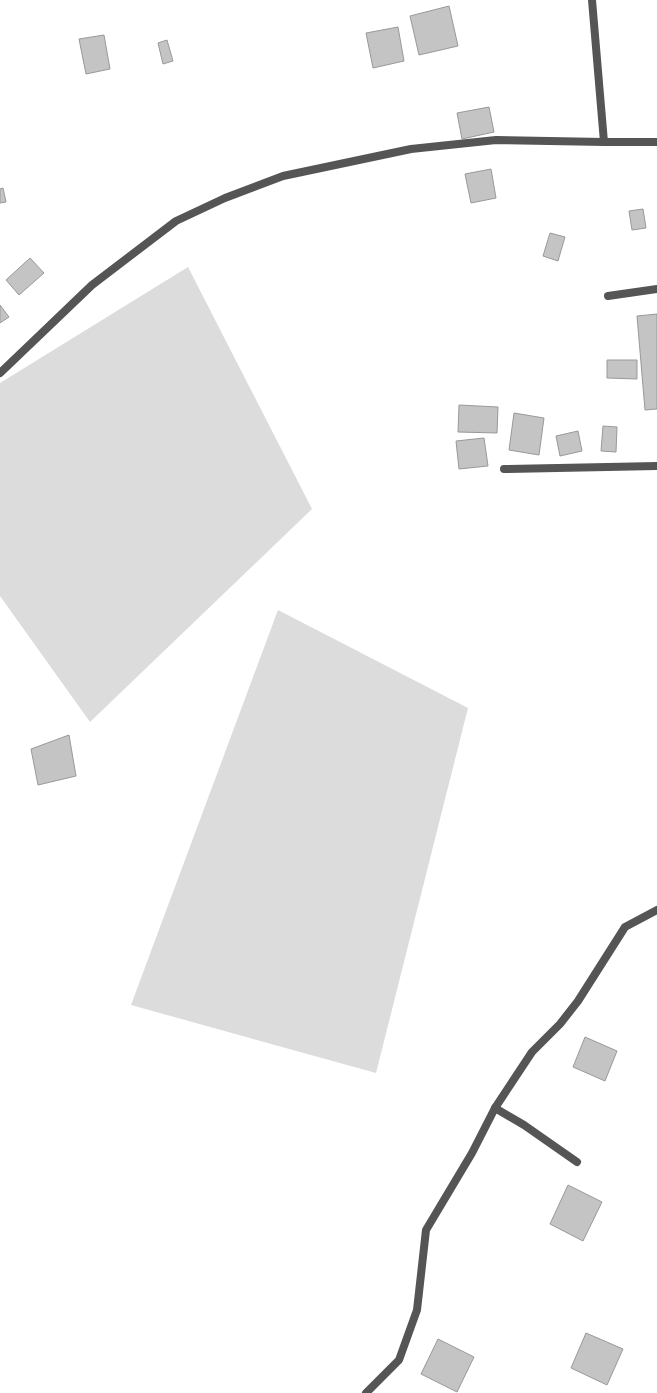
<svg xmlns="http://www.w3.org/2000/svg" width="657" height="1393" viewBox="0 0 657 1393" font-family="Jost,sans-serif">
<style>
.green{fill:#dcdcdc}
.building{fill:#c4c4c4;stroke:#999}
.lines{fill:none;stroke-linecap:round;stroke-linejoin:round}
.minor{stroke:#555;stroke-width:8}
</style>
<rect width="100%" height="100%" fill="#fff"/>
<g class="green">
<polygon points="188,267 312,509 90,722 0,596 0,383"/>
<polygon points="278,610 468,708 376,1073 131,1005"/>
</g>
<g class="building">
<polygon points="449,6 458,46 419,55 410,16"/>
<polygon points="398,27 404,61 373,68 366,33"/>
<polygon points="104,35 110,69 86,74 79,39"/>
<polygon points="167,40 173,61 163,64 158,43"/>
<polygon points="489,107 494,132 462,139 457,113"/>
<polygon points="491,169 496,198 471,203 465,174"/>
<polygon points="3,188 6,202 0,203 0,189"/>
<polygon points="643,209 646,228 632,230 629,211"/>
<polygon points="550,233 565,237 558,261 543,256"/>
<polygon points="30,258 44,273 19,295 6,280"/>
<polygon points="0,305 9,317 0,323"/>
<polygon points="657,314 657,409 645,410 637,316"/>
<polygon points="607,360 637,360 637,379 607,378"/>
<polygon points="459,405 498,407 497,433 458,432"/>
<polygon points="514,413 544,418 539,455 509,450"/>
<polygon points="603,426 617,427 616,452 601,451"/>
<polygon points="578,431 582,451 560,456 556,436"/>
<polygon points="484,438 488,466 459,469 456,441"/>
<polygon points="69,735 76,776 38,785 31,749"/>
<polygon points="585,1037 617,1051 605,1081 573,1067"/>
<polygon points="568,1185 602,1202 583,1241 550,1224"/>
<polygon points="586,1333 623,1349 607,1385 571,1368"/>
<polygon points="438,1339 474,1357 457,1392 421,1374"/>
</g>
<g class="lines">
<g class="minor">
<polyline points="592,0 604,142 657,142"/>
<polyline points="608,296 657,289"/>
<polyline points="0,373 92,285 176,221 225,198 283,176 411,149 496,140 604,142"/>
<polyline points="504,469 657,466"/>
<polyline points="495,1108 524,1125 577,1162"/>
<polyline points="366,1393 399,1360 417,1310 426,1230 472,1153 495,1108 532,1052 560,1024 578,1001 625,927 657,910"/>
</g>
</g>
</svg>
